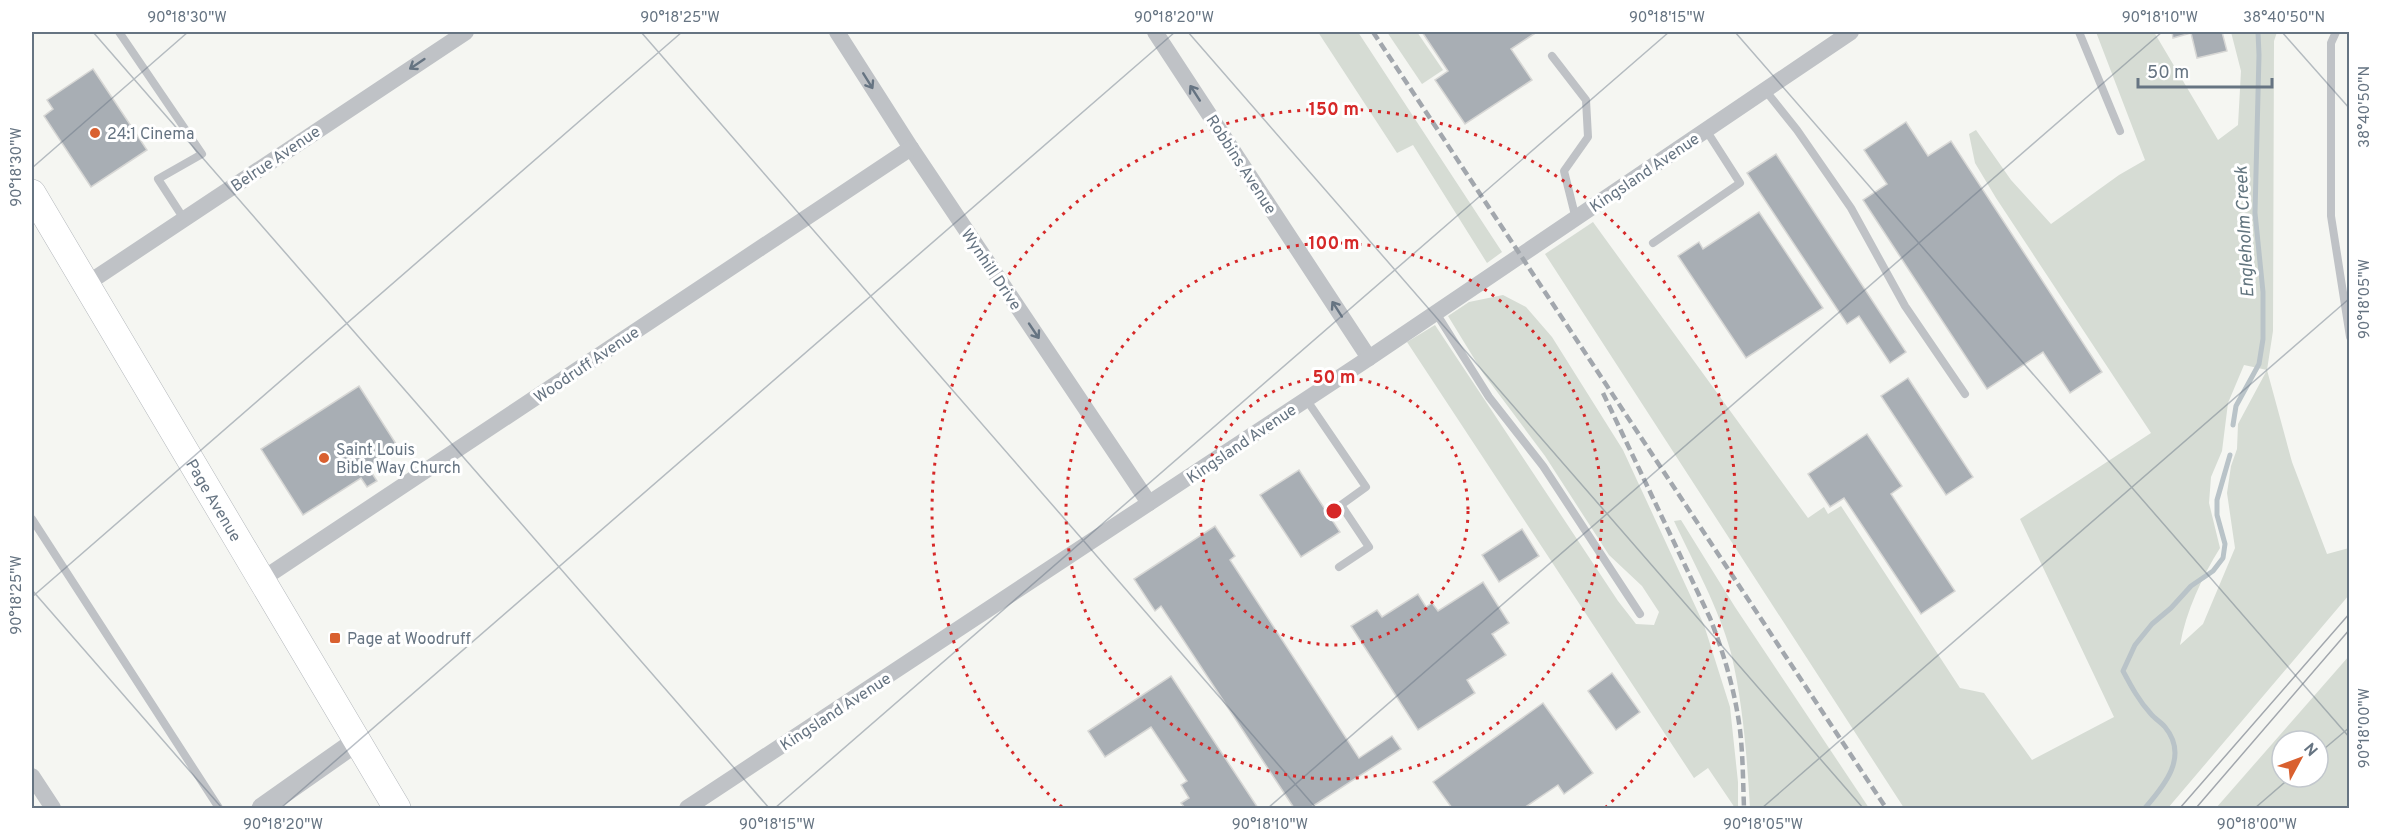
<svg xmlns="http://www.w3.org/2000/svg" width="2381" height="840" viewBox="0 0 2381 840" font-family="Overpass,sans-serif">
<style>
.green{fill:#d6dcd4;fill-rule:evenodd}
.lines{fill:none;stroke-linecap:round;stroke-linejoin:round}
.stream{stroke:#b9c3c8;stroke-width:5}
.building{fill:#a8aeb4;stroke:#d7d7d5;stroke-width:1.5}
.primary-casing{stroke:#b4b8bc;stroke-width:28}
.service{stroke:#bfc2c6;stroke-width:8}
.minor{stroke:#bfc2c6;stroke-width:16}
.tertiary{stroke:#bfc2c6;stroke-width:21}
.primary{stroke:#fff;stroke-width:27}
.tram{stroke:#a2a7ad;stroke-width:1.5}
.rail{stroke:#a2a7ad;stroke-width:4.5;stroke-dasharray:9 4.5;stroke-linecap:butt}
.oneway{stroke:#667482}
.ticks{fill:none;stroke:#667482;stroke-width:1.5;stroke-opacity:0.45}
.ring{fill:none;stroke:#d62828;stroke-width:3;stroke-dasharray:3 6}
.poi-dot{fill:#d9602f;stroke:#fff;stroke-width:2}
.labels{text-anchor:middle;stroke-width:6;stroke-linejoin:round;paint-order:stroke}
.poi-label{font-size:16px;fill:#667482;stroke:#fff;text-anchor:start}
.street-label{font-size:16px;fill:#667482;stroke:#fff}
.water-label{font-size:18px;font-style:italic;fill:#62757f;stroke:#fff}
.centre{fill:#d62828;stroke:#fff;stroke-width:3}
.ring-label{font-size:18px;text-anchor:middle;font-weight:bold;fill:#d62828;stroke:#fff;stroke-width:6;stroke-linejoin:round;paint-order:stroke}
.neatline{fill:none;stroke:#667482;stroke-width:2}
.ticks-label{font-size:15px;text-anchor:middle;fill:#667482}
</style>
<rect width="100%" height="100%" fill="#f5f6f2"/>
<g class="green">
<polygon points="1318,32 1358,32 1502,252 1487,263 1413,145 1397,153"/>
<polygon points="1387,32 1417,32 1443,70 1422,84"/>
<path d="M2096 32H2154L2218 140 2238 125 2241 71 2231 32H2277L2274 41 2273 331 2267 370 2292 462 2327 554 2349 548V595L2168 808H1904L1545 254 1593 222 1808 518 1824 507 1828 514 1841 506 1960 688 1984 693 2032 760 2114 717 2020 519 2151 433 1996 198 1975 163 1969 134 1976 130 2011 180 2051 224 2119 175 2145 160ZM2244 365 2267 370 2238 424 2237 449 2231 466 2227 493 2235 548 2203 624 2180 645C2186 611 2202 577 2220 548L2209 503 2211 477 2222 451 2228 403Z"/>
<polygon points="1503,295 1526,307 1552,337 1623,450 1704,625 1730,707 1738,782 1738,808 1735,808 1708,768 1694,778 1407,342 1435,325 1618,601 1636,624 1654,625 1659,612 1642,586 1609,555 1545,456 1483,373 1448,316 1469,302"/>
<path d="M1681 520 1735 607 1869 808H1750C1747 757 1743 703 1731 653 1719 608 1693 562 1674 521Z"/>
<path d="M2349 656V808H2216ZM2282 741H2318V777H2282Z"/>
</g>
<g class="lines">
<g class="stream">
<polyline points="2233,425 2236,406 2259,364 2263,339 2263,292 2255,213 2259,55 2258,32"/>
<path d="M2145 808C2165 785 2189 756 2165 727 2161 722 2155 719 2151 714 2139 701 2131 686 2123 671L2135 645 2152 624 2171 608 2191 586 2213 571 2223 558 2225 544 2217 515V500L2230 455"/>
</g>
</g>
<g class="building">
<polygon points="1422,32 1537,32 1511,49 1532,80 1465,124 1435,80 1448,71"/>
<polygon points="2172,32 2222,32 2227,51 2197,58 2191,33 2173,38"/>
<polygon points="93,69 147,150 91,187 44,116 53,109 47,100"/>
<polygon points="1906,122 1928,156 1951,141 2102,372 2070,393 2043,352 1987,389 1863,200 1887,184 1864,150"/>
<polygon points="1776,154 1906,352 1890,363 1859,316 1847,324 1747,173"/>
<polygon points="1759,212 1823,308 1746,358 1678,256 1699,242 1703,249"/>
<polygon points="1908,378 1973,477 1946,495 1881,396"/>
<polygon points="359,386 398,447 368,467 377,481 367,487 361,478 303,515 261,449"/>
<polygon points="1867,434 1902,486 1891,494 1955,591 1921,614 1844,498 1830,507 1808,474"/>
<polygon points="1299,470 1340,532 1301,557 1260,495"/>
<polygon points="1215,526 1235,556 1230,560 1359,758 1392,736 1401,749 1310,808 1294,808 1161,606 1155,611 1134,579"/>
<polygon points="1522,529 1539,556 1499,582 1482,555"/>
<polygon points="1483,582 1509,623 1492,634 1506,655 1467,680 1475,693 1418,730 1351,626 1377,610 1382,617 1418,594 1426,607 1432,603 1438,611"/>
<polygon points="1612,673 1640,712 1616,730 1588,691"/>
<polygon points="1171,676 1258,808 1185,808 1181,803 1189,798 1181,785 1187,781 1151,727 1105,757 1088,731"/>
<polygon points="1543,703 1593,773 1564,794 1558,785 1524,808 1452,808 1433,782"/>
</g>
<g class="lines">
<defs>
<g id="primary">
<path id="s1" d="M32 193 397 808"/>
</g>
</defs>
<use href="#primary" class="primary-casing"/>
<g class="service">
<polyline points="119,32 202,154 158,179 184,219"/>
<polyline points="2079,32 2120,131"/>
<polyline points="2336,32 2331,43 2331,216 2350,337"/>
<polyline points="1552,56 1586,100 1588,137 1564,171 1576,219"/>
<polyline points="1765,90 1797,130 1851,208 1905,306 1965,394"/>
<polyline points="1653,243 1740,183 1706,130"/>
<polyline points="1436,313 1489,397 1543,466 1640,614"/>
<polyline points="1306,399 1366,487 1341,505 1369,547 1339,567"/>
<polyline points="32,519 219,808"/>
</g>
<g class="minor">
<polyline points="837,32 911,148 1149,503"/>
<polyline points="1155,32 1369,358"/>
<polyline points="85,285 466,32"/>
<polyline points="261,580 911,148"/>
<polyline points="32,776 53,808"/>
<polyline points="687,808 1369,358 1851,32"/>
</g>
<polyline class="tertiary" points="262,808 357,741"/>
<use href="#primary" class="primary"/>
<g class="tram">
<polyline points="2180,808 2350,613"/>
<polyline points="2196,808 2350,629"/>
</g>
<g class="rail">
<polyline points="1373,32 1886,808"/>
<path d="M1603 393 1710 618C1724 654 1735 691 1740 730 1743 756 1743 782 1744 808"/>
</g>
</g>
<defs><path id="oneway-shaft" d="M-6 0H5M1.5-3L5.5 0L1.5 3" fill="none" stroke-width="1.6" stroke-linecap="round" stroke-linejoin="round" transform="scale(1.5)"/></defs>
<g class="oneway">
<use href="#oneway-shaft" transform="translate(417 64) rotate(146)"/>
<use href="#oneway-shaft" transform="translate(868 81) rotate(58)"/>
<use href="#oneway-shaft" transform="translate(1195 93) rotate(-123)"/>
<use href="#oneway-shaft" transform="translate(1337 309) rotate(-123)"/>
<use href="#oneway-shaft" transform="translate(1034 331) rotate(56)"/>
</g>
<path class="ticks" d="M93 32 769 808M641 32 1316 808M1188 32 1863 808M1735 32 2350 738M2282 32 2350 109M32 168 188 32M32 590 222 808M32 597 682 32M2318 754 2350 727M281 808 1175 32M775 808 1669 32M1268 808 2162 32M1762 808 2350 298M2255 808 2291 777"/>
<g class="ring">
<circle cx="1334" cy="511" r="134"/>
<circle cx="1334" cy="511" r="268"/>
<path d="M1062 807A402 402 0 1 1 1606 807"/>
</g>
<g class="poi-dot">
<circle cx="95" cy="133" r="6"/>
<circle cx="324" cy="458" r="6"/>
<rect x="329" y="632" width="12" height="12" rx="3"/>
</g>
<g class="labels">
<g class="poi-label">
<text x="107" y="139">24:1 Cinema</text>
<text x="336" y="455">Saint Louis<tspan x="336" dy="18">Bible Way Church</tspan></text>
<text x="347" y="644">Page at Woodruff</text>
</g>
<g class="street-label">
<text transform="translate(275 158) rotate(-34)" y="6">Belrue Avenue</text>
<text transform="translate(1242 164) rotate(57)" y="6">Robbins Avenue</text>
<text transform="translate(1644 172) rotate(-34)" y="6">Kingsland Avenue</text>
<text transform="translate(992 269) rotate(56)" y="6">Wynhill Drive</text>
<text transform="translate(586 364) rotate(-34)" y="6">Woodruff Avenue</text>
<text transform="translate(1241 443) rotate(-34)" y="6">Kingsland Avenue</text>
<text dy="6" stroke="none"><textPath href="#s1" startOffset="357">Page Avenue</textPath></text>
<text transform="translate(835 711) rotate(-33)" y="6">Kingsland Avenue</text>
</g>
<g class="water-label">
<text transform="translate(2244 232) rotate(-93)" y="6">Engleholm Creek</text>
</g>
</g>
<circle cx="1334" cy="511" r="9" class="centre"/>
<g class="ring-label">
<text x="1334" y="115">150 m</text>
<text x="1334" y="249">100 m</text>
<text x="1334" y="383">50 m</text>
</g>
<rect width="2381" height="840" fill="none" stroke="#ffffff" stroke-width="66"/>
<g transform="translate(2300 759) rotate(49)"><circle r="28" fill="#ffffff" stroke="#c2c7cd" stroke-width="1.5"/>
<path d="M0-4.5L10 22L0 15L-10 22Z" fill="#d9602f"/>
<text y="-9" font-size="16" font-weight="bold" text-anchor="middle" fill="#667482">N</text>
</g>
<path d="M2138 78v9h134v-9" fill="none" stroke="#667482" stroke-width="3"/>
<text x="2147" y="78" font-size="18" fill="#667482" stroke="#ffffff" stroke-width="4.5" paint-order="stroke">50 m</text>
<rect x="33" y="33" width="2315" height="774" class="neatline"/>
<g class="ticks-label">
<text x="187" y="22">90°18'30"W</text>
<text x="680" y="22">90°18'25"W</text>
<text x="1174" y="22">90°18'20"W</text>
<text x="1667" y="22">90°18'15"W</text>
<text x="2160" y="22">90°18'10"W</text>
<text x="2284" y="22">38°40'50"N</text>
<text transform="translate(2364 107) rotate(-90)" y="5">38°40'50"N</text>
<text transform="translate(16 167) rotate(-90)" y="5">90°18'30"W</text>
<text transform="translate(2364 299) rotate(-90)" y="5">90°18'05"W</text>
<text transform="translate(16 595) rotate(-90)" y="5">90°18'25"W</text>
<text transform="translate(2364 728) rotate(-90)" y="5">90°18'00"W</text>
<text x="283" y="829">90°18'20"W</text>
<text x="777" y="829">90°18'15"W</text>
<text x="1270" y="829">90°18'10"W</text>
<text x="1763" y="829">90°18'05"W</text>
<text x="2257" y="829">90°18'00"W</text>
</g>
</svg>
